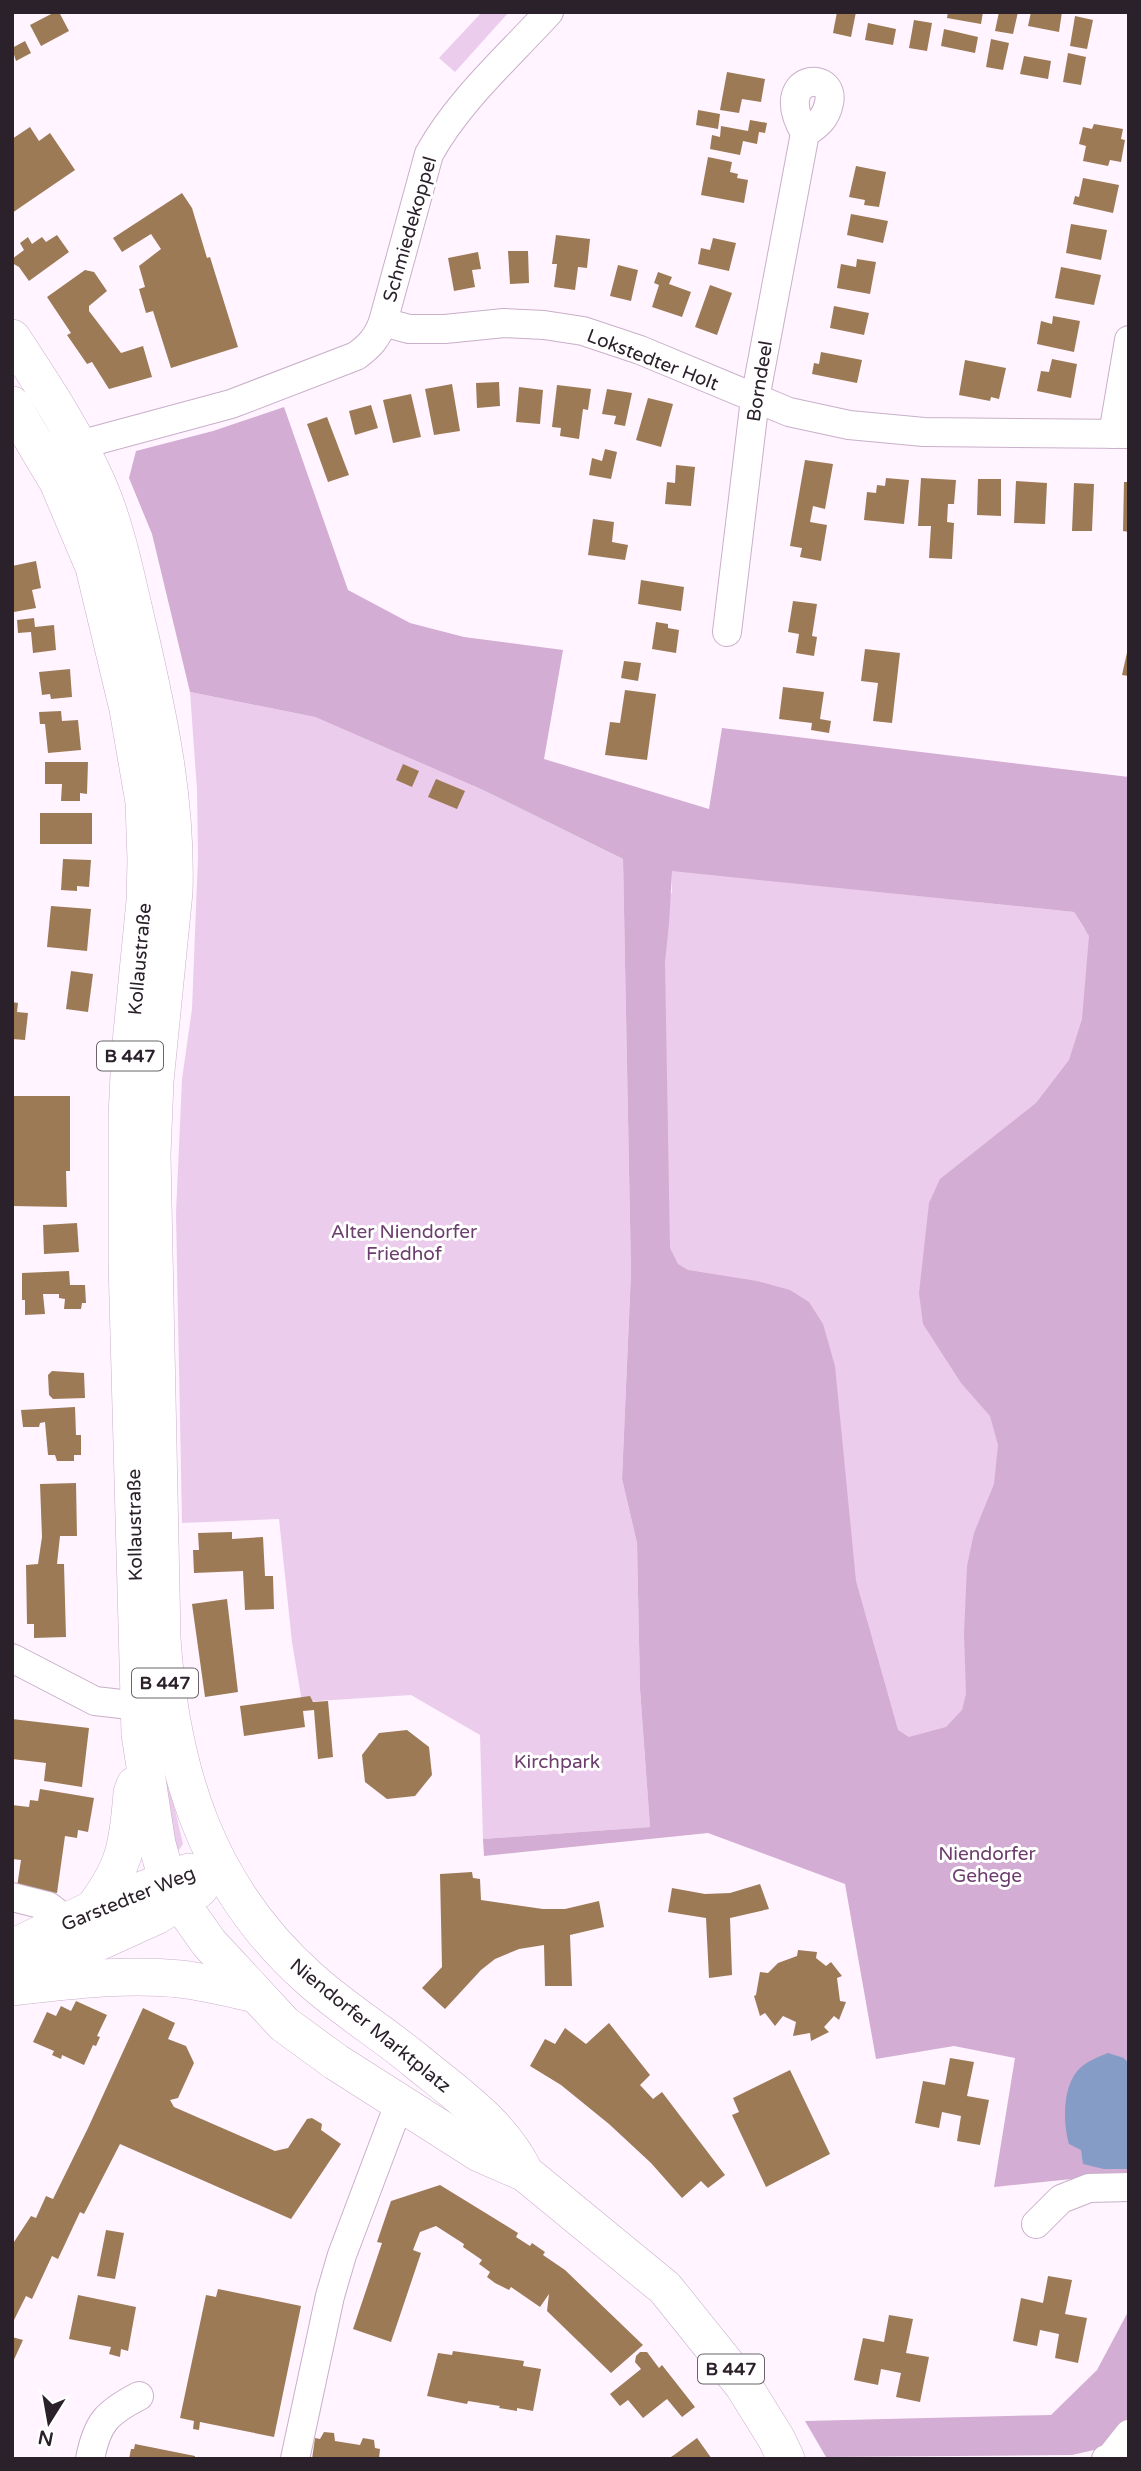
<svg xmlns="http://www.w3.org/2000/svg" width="1141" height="2471" viewBox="0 0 1141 2471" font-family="'Varela Round',sans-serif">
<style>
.green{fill:#ecccec}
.forest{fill:#d3add3;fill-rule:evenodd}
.water{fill:#859cc6}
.building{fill:#9d7a56}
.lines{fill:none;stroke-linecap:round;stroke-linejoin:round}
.minor-casing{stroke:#c9afc9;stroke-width:30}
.major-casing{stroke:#c9afc9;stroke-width:38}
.minor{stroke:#fff;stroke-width:28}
.major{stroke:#fff;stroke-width:37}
.labels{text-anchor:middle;stroke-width:6;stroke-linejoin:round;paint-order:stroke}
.shield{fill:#fff;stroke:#6b646b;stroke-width:2}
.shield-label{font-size:18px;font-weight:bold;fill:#2b212b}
.street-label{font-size:19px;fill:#2b212b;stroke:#fff}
.park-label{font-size:19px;fill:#6c3d6d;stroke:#fff}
</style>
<rect width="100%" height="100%" fill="#fff4ff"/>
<g class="green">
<polygon points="482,12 509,12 455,72 439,58"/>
<polygon points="190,692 315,717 483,790 623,859 631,1272 622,1479 637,1543 640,1689 650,1827 483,1839 480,1735 411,1695 302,1702 292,1642 279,1519 182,1523 176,1213 182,1079 192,1009 198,857 197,790"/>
<polygon points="671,870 1074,912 1084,929 1097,936 1007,1710 903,1743 674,1702 663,962 668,897 672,892"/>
<polygon points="163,1758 183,1844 178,1851 172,1849"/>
</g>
<g class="forest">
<path d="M284 407 348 590 410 623 464 637 563 650 544 759 709 809 722 728 1129 777V2063L1124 2058 1123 2169H1129V2179L1111 2175 994 2187 1015 2058 954 2046 876 2059 845 1884 708 1833 484 1856 483 1839 650 1827 640 1689 637 1543 622 1479 631 1272 623 859 483 790 315 717 190 692 152 534 129 478 136 451 213 431ZM672 871 1074 912 1089 936 1082 1019 1069 1060 1036 1103 940 1179 929 1203 919 1293 923 1324 961 1383 990 1416 998 1445 994 1484 974 1533 967 1566 964 1633 966 1694 962 1710 946 1727 909 1737 898 1730 856 1581 835 1366 823 1324 809 1302 790 1290 757 1281 688 1270 678 1264 670 1248 665 962 669 924Z"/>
<polygon points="1129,2310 1129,2449 1103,2448 1072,2455 826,2457 805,2421 1051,2415 1097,2370"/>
</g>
<path class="water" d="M1108 2053 1124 2058 1129 2063V2169H1104L1083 2164 1081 2150 1069 2144C1063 2123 1062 2087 1079 2069 1087 2061 1098 2057 1108 2053Z"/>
<g class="building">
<polygon points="55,12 59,12 69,31 41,46 30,25"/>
<polygon points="837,12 856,12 851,37 833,33"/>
<polygon points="948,12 983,12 981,24 947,18"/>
<polygon points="999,12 1018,12 1013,34 995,31"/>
<polygon points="1031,12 1062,12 1059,32 1028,26"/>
<polygon points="1075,16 1093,20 1087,49 1070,46"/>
<polygon points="914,20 932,23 927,51 909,48"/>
<polygon points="868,23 896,29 893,45 865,40"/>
<polygon points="944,29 978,37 975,53 941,46"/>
<polygon points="991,39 1009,43 1003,70 986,67"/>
<polygon points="25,41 31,53 16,61 12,48"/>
<polygon points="1068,53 1086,57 1081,85 1063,82"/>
<polygon points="1024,56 1051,61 1048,79 1020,74"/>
<polygon points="727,72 765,79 761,102 742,99 739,113 720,110"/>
<polygon points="698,110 720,114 718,129 696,125"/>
<polygon points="750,120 767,123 765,133 759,132 757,144 743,141 740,155 710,149 712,135 720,137 721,126 748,131"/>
<polygon points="1094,124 1123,129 1121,139 1125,140 1121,162 1110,160 1108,166 1083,161 1086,146 1079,144 1083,127 1092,129"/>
<polygon points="30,127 39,141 50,133 75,170 12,213 12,139"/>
<polygon points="708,157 732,162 730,172 738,174 737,178 748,180 744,203 701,195"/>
<polygon points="856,166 886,172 879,207 864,205 865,200 849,197"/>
<polygon points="1083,178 1119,185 1113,213 1073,204 1075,196 1079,197"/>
<polygon points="182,193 192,208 207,258 210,257 238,347 171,368 153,311 146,313 139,289 145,287 139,266 161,249 151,234 122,252 113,238"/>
<polygon points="851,214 888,221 883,243 847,235"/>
<polygon points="1071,224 1107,230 1101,260 1066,253"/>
<polygon points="57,235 69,252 29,281 19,267 12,263 12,259 24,250 20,243 28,237 32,244 42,237 46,242"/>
<polygon points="556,235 590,239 587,268 578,267 575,290 554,287 557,264 552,264"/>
<polygon points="713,238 736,243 729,271 698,264 701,248 710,250"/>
<polygon points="508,251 528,251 529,283 510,284"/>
<polygon points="478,252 481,269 472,270 475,287 454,291 448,258"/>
<polygon points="857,259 876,262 870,294 837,288 841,264 856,267"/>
<polygon points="618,265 638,270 631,301 610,296"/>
<polygon points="1061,267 1101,275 1094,305 1055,298"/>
<polygon points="85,270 94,272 107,291 89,306 89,311 121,353 143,346 152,377 109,389 92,362 87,364 67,335 71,333 47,297"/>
<polygon points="658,272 672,277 669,284 691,292 682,317 652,307 659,285 654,283"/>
<polygon points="710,285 732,293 717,335 695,327"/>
<polygon points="834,306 869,313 864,335 830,328"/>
<polygon points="1053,316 1080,321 1074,352 1037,344 1041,321 1052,324"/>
<polygon points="821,352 862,360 857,383 812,374 814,363 819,364"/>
<polygon points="1052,359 1077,364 1071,398 1037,391 1041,371 1049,372"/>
<polygon points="965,360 1006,368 999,399 991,397 990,401 959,395"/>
<polygon points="499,382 500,406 477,408 476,383"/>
<polygon points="452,384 460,431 434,435 425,389"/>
<polygon points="557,385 591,389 588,410 583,409 579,439 560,436 561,428 552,427"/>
<polygon points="519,387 543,390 540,424 516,422"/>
<polygon points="607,389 632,393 625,426 614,424 616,416 602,414"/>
<polygon points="411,394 421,437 393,443 383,400"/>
<polygon points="648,398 673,404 661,447 636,440"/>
<polygon points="371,405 378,428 355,435 349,411"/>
<polygon points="327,417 349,475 328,482 307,424"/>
<polygon points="605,449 617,452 611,479 589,475 592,458 602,461"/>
<polygon points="805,460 833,464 825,509 813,506 810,522 827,525 821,561 800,557 802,548 790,546"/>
<polygon points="676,465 695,467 691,506 665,504 667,482 675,483"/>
<polygon points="886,478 909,480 904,524 864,520 867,492 876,493 877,485 885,486"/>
<polygon points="921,478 956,480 954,504 948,504 947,522 954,523 952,559 929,558 931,526 918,526"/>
<polygon points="978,479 1001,479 1001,516 977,515"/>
<polygon points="1016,481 1047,483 1045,524 1014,523"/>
<polygon points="1124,482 1129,482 1129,532 1123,531"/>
<polygon points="1074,483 1094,484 1092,531 1072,531"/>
<polygon points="593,519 614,522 612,542 628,545 625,560 588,555"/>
<polygon points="36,561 41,588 32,590 36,608 14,612 12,566"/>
<polygon points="641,580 684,587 681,611 638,604"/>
<polygon points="793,601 817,604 812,636 817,637 814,656 796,653 799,634 788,632"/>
<polygon points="34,618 35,627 54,625 56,650 33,653 31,632 18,633 17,620"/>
<polygon points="656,622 668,624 668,628 679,630 676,653 652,649"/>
<polygon points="1128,648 1129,648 1129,676 1122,675"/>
<polygon points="865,649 900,653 892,723 873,721 878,683 861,681"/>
<polygon points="624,661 641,663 638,681 621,678"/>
<polygon points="70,669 72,697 51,699 50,694 42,695 39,672"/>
<polygon points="783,687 824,692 820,719 831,721 829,733 811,730 812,723 779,719"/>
<polygon points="625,690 656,694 647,760 605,755 610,722 620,723"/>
<polygon points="61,711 62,721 78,720 81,750 48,753 45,724 40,724 39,712"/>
<polygon points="45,762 88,762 87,794 80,793 80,801 61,801 62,784 45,784"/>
<polygon points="403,764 419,771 412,787 396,780"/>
<polygon points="436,779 465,791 457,809 428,797"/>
<rect x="40" y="813" width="52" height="31"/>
<polygon points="63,859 91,860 89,887 77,886 77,891 61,890"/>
<polygon points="51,906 91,909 87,951 47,947"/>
<polygon points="71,971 93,974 88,1012 66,1009"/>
<polygon points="12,1002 18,1003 17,1012 28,1013 25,1040 12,1039"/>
<polygon points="12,1096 70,1096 70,1171 66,1171 67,1207 12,1206"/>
<polygon points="77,1223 79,1252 44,1254 43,1225"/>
<polygon points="69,1271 70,1285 85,1285 86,1303 82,1303 81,1309 64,1309 65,1299 59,1298 59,1294 43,1294 45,1314 25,1315 25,1300 22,1300 22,1273"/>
<polygon points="52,1371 84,1373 85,1398 53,1399 49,1395 48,1375"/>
<polygon points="75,1407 76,1435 81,1435 81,1455 74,1455 74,1461 57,1461 55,1455 48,1455 45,1422 40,1423 39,1427 23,1427 21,1410"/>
<polygon points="76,1483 77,1536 60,1536 57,1564 64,1564 66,1637 34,1638 34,1624 27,1624 26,1565 38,1564 42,1537 40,1484"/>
<polygon points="232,1532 232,1539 263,1537 265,1576 273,1576 274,1609 245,1610 243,1571 194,1573 193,1550 199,1550 198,1533"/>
<polygon points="227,1599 238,1692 205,1697 192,1604"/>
<polygon points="310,1696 313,1702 328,1701 333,1757 318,1759 314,1710 303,1711 305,1727 244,1736 240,1706"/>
<polygon points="12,1719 89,1728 82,1787 44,1781 46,1763 12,1759"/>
<polygon points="407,1730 429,1747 432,1775 415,1796 387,1799 365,1782 362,1755 379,1733"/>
<polygon points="40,1789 94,1798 88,1832 78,1830 77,1838 65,1836 57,1893 17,1887 21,1860 12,1859 12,1805 29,1807 30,1800 38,1801"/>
<polygon points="472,1872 473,1878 480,1879 481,1900 543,1909 565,1909 599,1901 604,1927 570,1935 572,1986 545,1986 544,1945 519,1949 495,1959 481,1970 445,2009 422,1988 442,1967 440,1874"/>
<polygon points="760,1884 769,1909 730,1918 732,1975 709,1978 706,1918 668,1912 672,1888 705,1894 730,1893"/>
<polygon points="798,1950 817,1952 816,1958 826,1966 831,1962 842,1976 837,1978 840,2001 846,2002 839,2020 834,2016 824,2027 829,2032 811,2041 810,2033 793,2036 796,2022 783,2016 775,2026 765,2013 760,2016 754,1996 756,1995 760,1972 768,1973 778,1963 797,1956"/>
<polygon points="76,2001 107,2015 97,2036 100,2037 96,2046 93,2045 84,2065 62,2055 61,2059 52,2055 54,2051 33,2042 47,2012 56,2016 61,2006 71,2011"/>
<polygon points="143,2008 175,2023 168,2039 186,2046 194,2063 178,2098 170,2100 174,2107 275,2151 288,2148 307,2119 312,2118 322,2124 321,2130 341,2144 291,2219 120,2144 84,2214 80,2212 58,2259 52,2256 32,2299 26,2296 12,2324 12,2245 31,2216 36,2218 46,2196 53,2199 88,2128"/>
<polygon points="609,2023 650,2075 640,2085 653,2099 662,2092 725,2175 708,2188 701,2181 682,2198 651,2163 609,2124 561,2085 530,2066 545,2039 555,2044 565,2028 586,2044"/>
<polygon points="950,2058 974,2062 967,2096 989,2100 980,2145 957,2141 961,2116 942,2112 939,2128 915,2123 923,2081 945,2085"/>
<polygon points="790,2070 830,2154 766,2187 732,2115 739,2112 733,2098"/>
<polygon points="440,2185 518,2233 516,2237 530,2246 532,2243 545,2252 543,2255 565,2270 643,2345 611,2373 547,2311 549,2294 540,2307 511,2287 509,2290 495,2283 487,2277 490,2272 479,2264 482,2260 463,2247 464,2244 436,2226 420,2232 413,2250 421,2253 391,2342 353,2329 382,2243 377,2242 391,2201"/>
<polygon points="106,2230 124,2233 115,2279 97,2276"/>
<polygon points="1048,2276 1072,2280 1065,2314 1087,2318 1078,2363 1055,2358 1059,2334 1040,2330 1037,2346 1013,2341 1021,2298 1043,2303"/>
<polygon points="218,2289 301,2306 274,2437 200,2422 199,2430 193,2429 194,2421 180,2418 206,2295 216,2297"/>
<polygon points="78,2295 136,2307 128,2351 121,2349 120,2357 109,2354 111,2347 69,2339"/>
<polygon points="889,2315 913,2319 906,2353 929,2357 920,2402 896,2397 901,2373 881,2369 878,2385 854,2380 863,2338 884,2342"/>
<polygon points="12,2337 23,2340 12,2364"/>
<polygon points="453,2351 524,2361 523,2366 541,2369 533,2411 517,2408 517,2411 499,2408 500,2406 468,2401 467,2404 427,2396 438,2353 452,2355"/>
<polygon points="640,2352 647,2352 659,2368 662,2365 695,2407 682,2417 667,2399 643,2418 628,2400 620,2406 610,2394 641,2369 635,2362 636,2356"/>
<polygon points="324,2432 334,2433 335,2441 360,2445 363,2438 374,2440 375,2448 380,2449 379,2459 312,2459 315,2438 320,2439"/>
<polygon points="697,2438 712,2459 668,2459 674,2455"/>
<polygon points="135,2444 195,2456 195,2459 129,2459 131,2449 134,2449"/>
</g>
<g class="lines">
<defs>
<g id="minor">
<polyline points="383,322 409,329 445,329 504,323 544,325 583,331 640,350 789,412 849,425 924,432 1129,434"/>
<polyline points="1113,434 1129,340"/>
<path d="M62 440 79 445 231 404 356 356C370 346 377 338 383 322L429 154C459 100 508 57 549 12"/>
<path d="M727 632 755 399 805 133C770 74 837 69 829 103 826 118 818 125 805 133"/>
<polyline points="12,1658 95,1701 139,1706"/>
<polyline points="12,1897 48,1906 68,1921"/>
<polyline points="1036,2224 1061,2199 1089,2188 1129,2187"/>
<path d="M90 2459C97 2423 106 2413 139 2396"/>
<polyline points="295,2459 330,2296 342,2255 399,2104"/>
<polyline points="1106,2459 1110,2458 1129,2434"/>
</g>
<g id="major">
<path d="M12 338C43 385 75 433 98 485 117 529 126 577 137 623 158 713 177 799 174 892L155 1081 152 1154 162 1638C171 1771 207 1888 310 1979 343 2009 381 2032 415 2060 456 2094 502 2124 525 2173"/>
<polyline points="12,405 58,482 94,567 128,709 144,802 146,860 145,901 130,1053 127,1117 127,1262 140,1734 157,1844 167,1879 180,1902 209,1943 284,2024 336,2062 479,2153 525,2173 665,2288 743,2385 776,2438 786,2459"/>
<path d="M93 1909C125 1867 128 1845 132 1793L135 1785"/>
<polyline points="12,1948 93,1909 189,1872"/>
<polyline points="24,1976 156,1916 199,1889 217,1864"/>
<path d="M12 1987C68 1981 124 1973 180 1979 206 1982 230 1988 255 1994"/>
</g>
</defs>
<use href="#minor" class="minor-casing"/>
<use href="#major" class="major-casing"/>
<use href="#minor" class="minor"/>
<use href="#major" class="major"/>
</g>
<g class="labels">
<g class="shield">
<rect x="97" y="1041.5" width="66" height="29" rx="5"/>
<rect x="132" y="1668.5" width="66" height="29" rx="5"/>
<rect x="698" y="2354.5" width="66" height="29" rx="5"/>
</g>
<g class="shield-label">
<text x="130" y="1062">B 447</text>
<text x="165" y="1689">B 447</text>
<text x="731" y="2375">B 447</text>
</g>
<g class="street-label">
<text transform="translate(409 229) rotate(-74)" y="7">Schmiedekoppel</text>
<text transform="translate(653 359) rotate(21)" y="7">Lokstedter Holt</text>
<text transform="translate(759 381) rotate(-81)" y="7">Borndeel</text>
<text transform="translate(139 959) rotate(-85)" y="7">Kollaustraße</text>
<text transform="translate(134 1525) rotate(-91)" y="7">Kollaustraße</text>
<text transform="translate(128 1898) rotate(-22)" y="7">Garstedter Weg</text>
<text transform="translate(371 2025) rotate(39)" y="7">Niendorfer Marktplatz</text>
</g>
<g class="park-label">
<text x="404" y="1238">Alter Niendorfer<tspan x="404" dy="22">Friedhof</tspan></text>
<text x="557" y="1768">Kirchpark</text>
<text x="987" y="1860">Niendorfer<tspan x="987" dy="22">Gehege</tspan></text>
</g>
</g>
<rect width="1141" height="2471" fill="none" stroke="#2b212b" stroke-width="28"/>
<g transform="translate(49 2422) rotate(191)" stroke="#ffffff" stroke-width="5" paint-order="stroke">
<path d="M0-5L12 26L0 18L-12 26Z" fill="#2b212b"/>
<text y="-10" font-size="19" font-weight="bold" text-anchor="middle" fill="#2b212b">N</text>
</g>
</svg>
